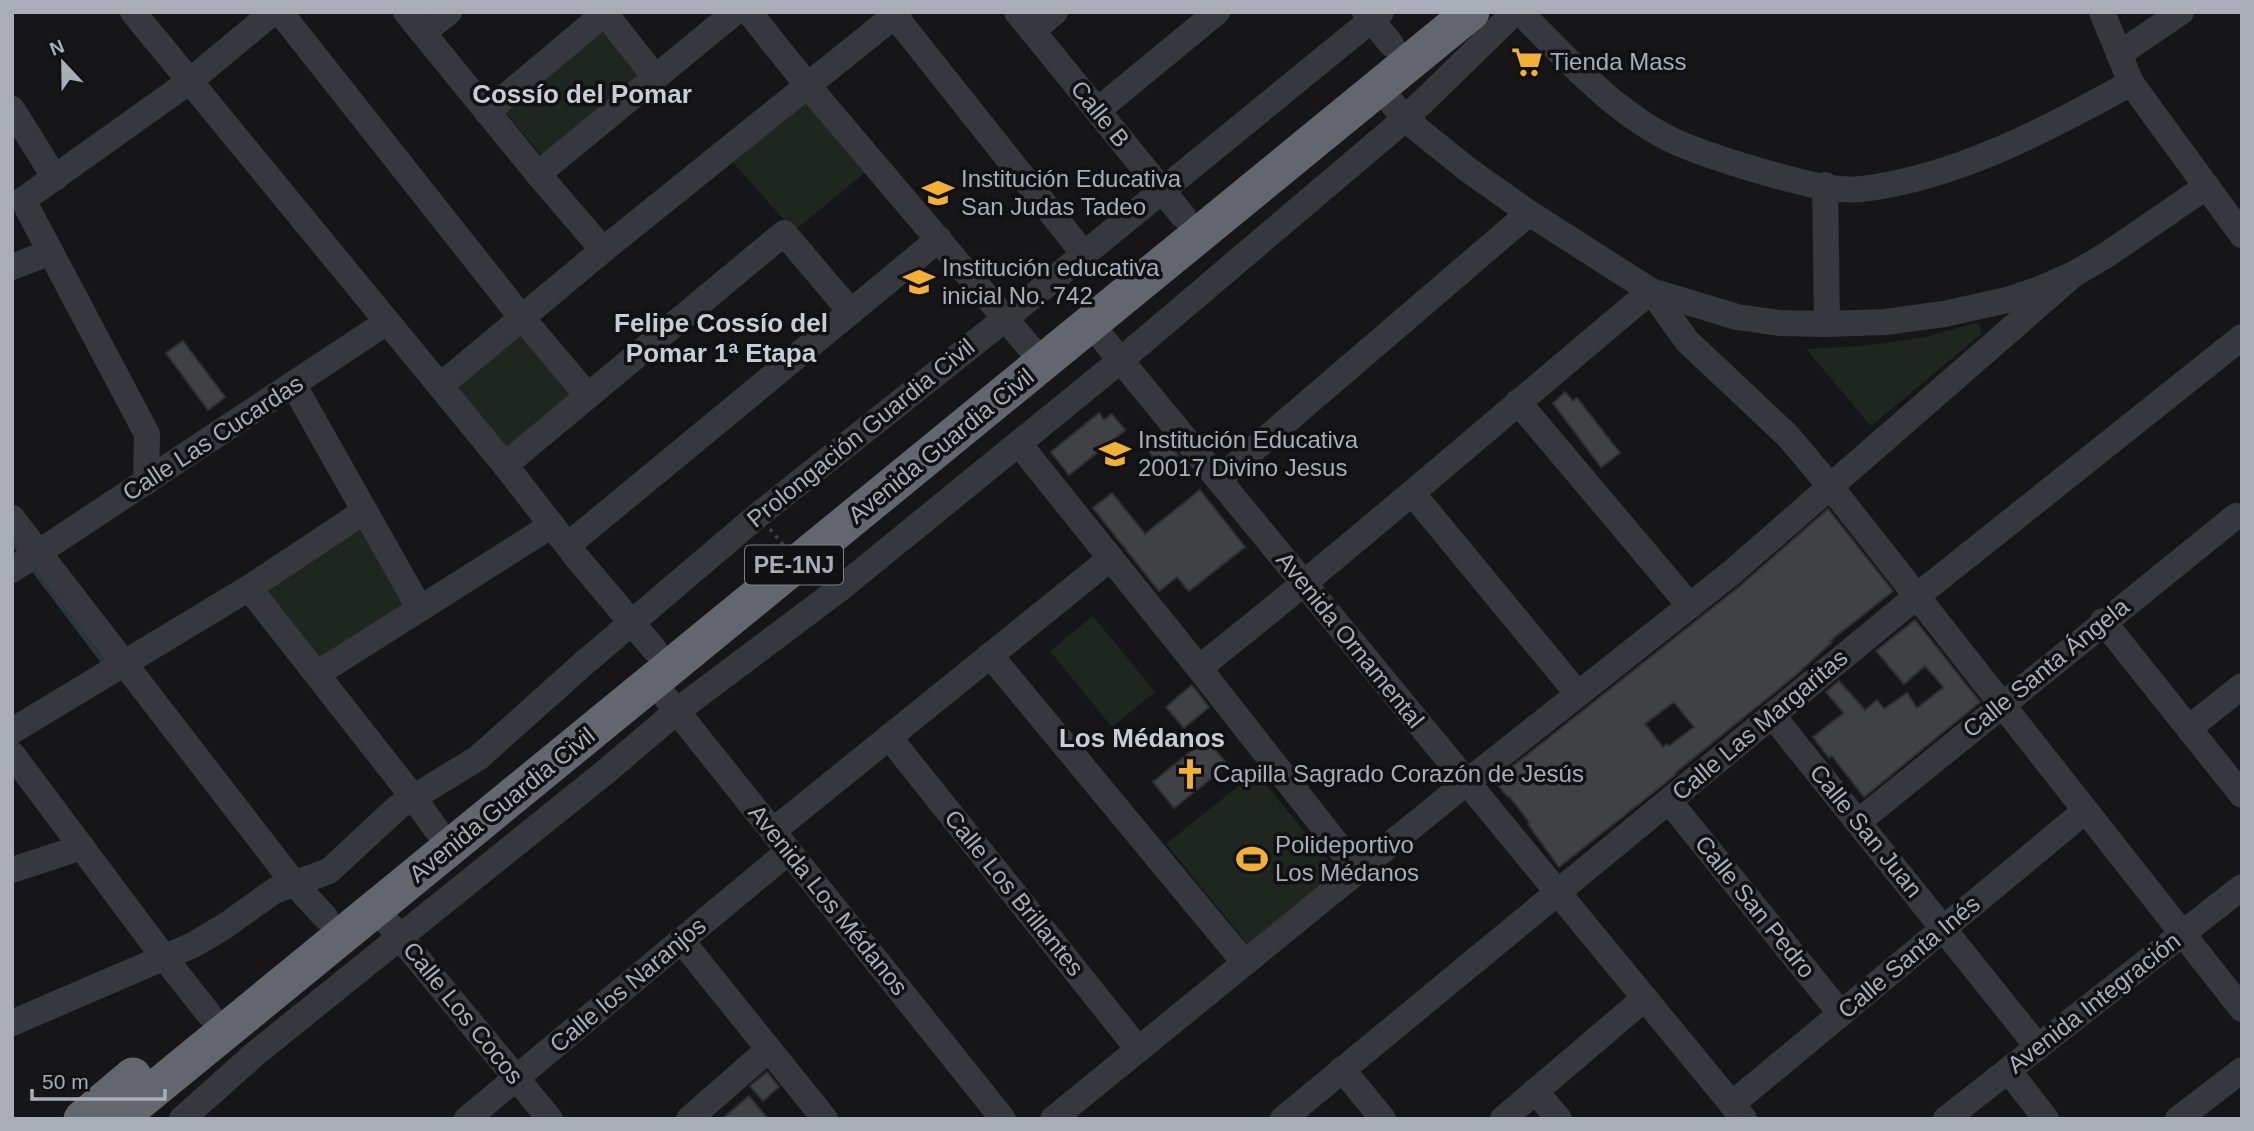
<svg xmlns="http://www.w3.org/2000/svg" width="2254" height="1131" viewBox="0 0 2254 1131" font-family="Helvetica,sans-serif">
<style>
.green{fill:#1e261f}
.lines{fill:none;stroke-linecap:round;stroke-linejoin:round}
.stream{stroke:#2c353c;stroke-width:5}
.building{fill:#404145;stroke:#303034;stroke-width:2;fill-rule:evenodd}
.minor{stroke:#37383d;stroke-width:26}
.highway{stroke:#63666e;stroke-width:37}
.path-bridge{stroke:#3d3f44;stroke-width:3.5;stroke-dasharray:3.5 5;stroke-linecap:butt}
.labels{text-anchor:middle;stroke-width:7;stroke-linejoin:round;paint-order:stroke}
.shield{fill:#111113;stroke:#7b7e86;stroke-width:2}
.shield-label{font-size:23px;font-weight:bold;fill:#a8adb8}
.poi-label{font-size:24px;fill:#a8adb8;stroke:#111113;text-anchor:start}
.street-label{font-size:24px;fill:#a8adb8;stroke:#111113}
.neighbourhood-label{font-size:26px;font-weight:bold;fill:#c9ccd4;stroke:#111113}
</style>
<rect width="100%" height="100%" fill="#161618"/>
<g class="green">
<polygon points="605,20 646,72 542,156 500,106"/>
<polygon points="804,99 868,170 794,231 731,160"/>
<polygon points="1975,323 1980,324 1981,334 1871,426 1806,349 1864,346 1925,337"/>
<polygon points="525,327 579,394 506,451 453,388"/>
<polygon points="357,522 412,603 316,665 260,588"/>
<polygon points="1093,616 1155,692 1112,727 1050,651"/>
<polygon points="1256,772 1338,873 1249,946 1166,844"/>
</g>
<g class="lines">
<g class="stream">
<polyline points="12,541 23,556"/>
<polyline points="31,566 105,664"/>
</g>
</g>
<g class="building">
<polygon points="183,341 225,397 208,410 166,353"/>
<polygon points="1565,392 1573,401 1577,398 1620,453 1601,467 1553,403"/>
<polygon points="1099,413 1104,420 1112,414 1125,430 1069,475 1051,452"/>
<polygon points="1163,437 1178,455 1161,467 1147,449"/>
<polygon points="1200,490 1245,547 1189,591 1177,577 1159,591 1093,508 1112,493 1145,534"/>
<path d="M1828 509 1893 591 1830 641 1832 642 1796 675 1675 773 1676 774 1664 784 1559 867 1528 824 1530 823 1509 796 1508 797 1494 781 1740 586ZM1674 702 1694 727 1669 746 1667 744 1663 747 1645 724Z"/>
<polygon points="1915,620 1980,702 1864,797 1832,756 1829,758 1813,737 1844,713 1826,692 1839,681 1865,710 1877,700 1884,709 1907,693 1917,708 1944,687 1925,666 1904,684 1876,651"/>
<polygon points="1192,685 1209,707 1184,728 1166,707"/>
<polygon points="1206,739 1228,765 1174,808 1153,782"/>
<polygon points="767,1072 779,1087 763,1101 750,1086"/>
<polygon points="749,1096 768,1119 722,1119"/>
</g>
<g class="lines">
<g class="minor">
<polyline points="133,12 505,465 578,559 654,649"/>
<polyline points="280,12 522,318 588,396"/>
<polyline points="406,12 538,174 603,250"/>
<polyline points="604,12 655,77"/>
<polyline points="749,12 808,86 1042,362"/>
<polyline points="1017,12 1183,216"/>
<polyline points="1365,12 1391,44"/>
<path d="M1520 12C1568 60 1615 114 1678 143 1709 156 1742 166 1774 175 1799 182 1835 192 1862 189 1959 177 2047 129 2131 83"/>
<polyline points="2102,12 2131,83 2242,235"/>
<polyline points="895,16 1084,254"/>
<polyline points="1032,31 1055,12"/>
<polyline points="423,33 449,12"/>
<polyline points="2119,54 2181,12"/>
<polyline points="1379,87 1405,119 1467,169 1529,213 1651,291 1737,317 1779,323 1827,324 1885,322 1944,314 2007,300 2040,289 2074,274 2108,254 2207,186"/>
<polyline points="12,109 55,178"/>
<polyline points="1098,110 1217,12"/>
<polyline points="487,112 605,13"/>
<polyline points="538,174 735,12"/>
<polyline points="1825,185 1827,324"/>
<polyline points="12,267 51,252"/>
<polyline points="1090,323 1744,1119"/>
<polyline points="293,384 420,609"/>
<polyline points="440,386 603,250 899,12"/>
<polyline points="1518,402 1690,606"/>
<polyline points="1019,444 1199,668 1358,871"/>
<polyline points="505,465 784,233 851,312"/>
<polyline points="1219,479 1529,213"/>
<polyline points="146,482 147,434 23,200 190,81 273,12"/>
<polyline points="1413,494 1578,694"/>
<polyline points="12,518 293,882 325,917"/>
<polyline points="568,545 939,239"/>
<polyline points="12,570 387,322"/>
<polyline points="249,588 413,797 436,829"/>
<polyline points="2103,621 2242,795"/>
<polyline points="990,655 1245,963"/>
<path d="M1199 668C1353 546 1500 417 1651 291L1687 341 1788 436 1830 486 2242 1009"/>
<polyline points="317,674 552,525"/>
<polyline points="667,699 1003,1119"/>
<polyline points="1772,715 2038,1047"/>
<polyline points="2189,728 2242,686"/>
<polyline points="12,731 249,588 365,511"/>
<polyline points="889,737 1138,1049"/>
<polyline points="12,754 163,956 209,1014"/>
<polyline points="1669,801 1841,1014"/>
<polyline points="1858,822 2236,516"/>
<polyline points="773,831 1111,558"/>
<polyline points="12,870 82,847"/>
<polyline points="388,923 550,1119"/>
<polyline points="681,940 825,1119"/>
<polyline points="12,1023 193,945 225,926 274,891 329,871 398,807 478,758 583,664 756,517 1006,318 1381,12"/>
<polyline points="1342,1069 1383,1119"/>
<polyline points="2008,1070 2046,1119"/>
<polyline points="1535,1091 1559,1119"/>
<polyline points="1732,1104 2085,811"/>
<polyline points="182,1119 256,1053 609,769 677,711 842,587 1121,360 1405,119 1515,12"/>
<polyline points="467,1119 789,851"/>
<polyline points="689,1119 769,1049"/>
<polyline points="1053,1119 1467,782 1730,574 2074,274"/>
<polyline points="1283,1119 1917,596 2242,337"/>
<polyline points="1503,1119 1645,998"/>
<polyline points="1946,1119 2242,887"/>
<polyline points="2178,1119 2242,1070"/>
</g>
<g class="highway">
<polyline points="82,1119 133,1076"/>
<polyline points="118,1119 1471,12"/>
</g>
<polyline class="path-bridge" points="770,529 807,573"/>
</g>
<defs>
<symbol id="supermarket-bare" viewBox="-9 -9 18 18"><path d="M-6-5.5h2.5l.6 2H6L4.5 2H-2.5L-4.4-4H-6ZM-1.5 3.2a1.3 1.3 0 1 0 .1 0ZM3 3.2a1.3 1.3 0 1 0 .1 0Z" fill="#f2b134" stroke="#111113" stroke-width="2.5" paint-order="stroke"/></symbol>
<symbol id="school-bare" viewBox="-9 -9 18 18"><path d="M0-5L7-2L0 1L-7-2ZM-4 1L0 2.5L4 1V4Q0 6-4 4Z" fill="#f2b134" stroke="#111113" stroke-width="2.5" paint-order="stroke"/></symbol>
<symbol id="church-bare" viewBox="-9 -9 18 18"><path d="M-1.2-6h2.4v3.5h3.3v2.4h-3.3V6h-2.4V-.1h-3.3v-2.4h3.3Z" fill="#f2b134" stroke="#111113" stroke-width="2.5" paint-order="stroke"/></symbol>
<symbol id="stadium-bare" viewBox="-9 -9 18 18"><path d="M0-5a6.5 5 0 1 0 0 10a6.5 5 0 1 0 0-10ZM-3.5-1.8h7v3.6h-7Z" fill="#f2b134" stroke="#111113" stroke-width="2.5" paint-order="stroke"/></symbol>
</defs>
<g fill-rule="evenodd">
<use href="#supermarket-bare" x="1505" y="40" width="44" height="44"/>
<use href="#school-bare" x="916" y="171" width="44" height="44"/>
<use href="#school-bare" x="897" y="260" width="44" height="44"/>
<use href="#school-bare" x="1093" y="432" width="44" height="44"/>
<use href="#church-bare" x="1168" y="752" width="44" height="44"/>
<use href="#stadium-bare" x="1230" y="837" width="44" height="44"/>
</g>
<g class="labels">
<rect class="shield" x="745" y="545.5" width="98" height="39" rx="5"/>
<g class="shield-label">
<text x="794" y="573">PE-1NJ</text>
</g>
<g class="poi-label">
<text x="1550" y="70">Tienda Mass</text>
<text x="961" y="187">Institución Educativa<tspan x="961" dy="28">San Judas Tadeo</tspan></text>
<text x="942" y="276">Institución educativa<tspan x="942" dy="28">inicial No. 742</tspan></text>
<text x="1138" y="448">Institución Educativa<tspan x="1138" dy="28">20017 Divino Jesus</tspan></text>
<text x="1213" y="782">Capilla Sagrado Corazón de Jesús</text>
<text x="1275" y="853">Polideportivo<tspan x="1275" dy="28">Los Médanos</tspan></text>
</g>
<g class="street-label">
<text transform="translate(1100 114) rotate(51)" y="8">Calle B</text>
<text transform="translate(861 433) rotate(-39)" y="8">Prolongación Guardia Civil</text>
<text transform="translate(213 438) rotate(-33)" y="8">Calle Las Cucardas</text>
<text transform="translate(941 446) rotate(-39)" y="8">Avenida Guardia Civil</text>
<text transform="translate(1350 640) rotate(51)" y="8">Avenida Ornamental</text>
<text transform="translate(2046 668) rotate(-39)" y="8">Calle Santa Ángela</text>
<text transform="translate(1760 725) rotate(-40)" y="8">Calle Las Margaritas</text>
<text transform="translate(502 805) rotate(-39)" y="8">Avenida Guardia Civil</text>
<text transform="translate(1866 831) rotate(51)" y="8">Calle San Juan</text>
<text transform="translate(1014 893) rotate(51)" y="8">Calle Los Brillantes</text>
<text transform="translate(828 900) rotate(51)" y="8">Avenida Los Médanos</text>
<text transform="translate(1755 907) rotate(51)" y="8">Calle San Pedro</text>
<text transform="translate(1909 957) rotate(-40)" y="8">Calle Santa Inés</text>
<text transform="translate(628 985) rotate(-40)" y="8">Calle los Naranjos</text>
<text transform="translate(2094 1003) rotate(-38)" y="8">Avenida Integración</text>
<text transform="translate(463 1013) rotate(51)" y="8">Calle Los Cocos</text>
</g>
<g class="neighbourhood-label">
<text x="582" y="103">Cossío del Pomar</text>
<text x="721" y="332">Felipe Cossío del<tspan x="721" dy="30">Pomar 1ª Etapa</tspan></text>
<text x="1142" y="747">Los Médanos</text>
</g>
</g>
<rect width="2254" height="1131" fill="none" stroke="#a8adb8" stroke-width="28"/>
<g transform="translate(63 63) rotate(338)" stroke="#111113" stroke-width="5" paint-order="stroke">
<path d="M0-5L12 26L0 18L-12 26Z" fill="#a8adb8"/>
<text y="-10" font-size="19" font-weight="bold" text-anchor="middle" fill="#a8adb8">N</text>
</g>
<path d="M32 1089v10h133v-10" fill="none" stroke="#a8adb8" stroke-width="3.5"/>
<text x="42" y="1089" font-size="21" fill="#a8adb8" stroke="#111113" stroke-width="5" paint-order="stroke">50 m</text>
</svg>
